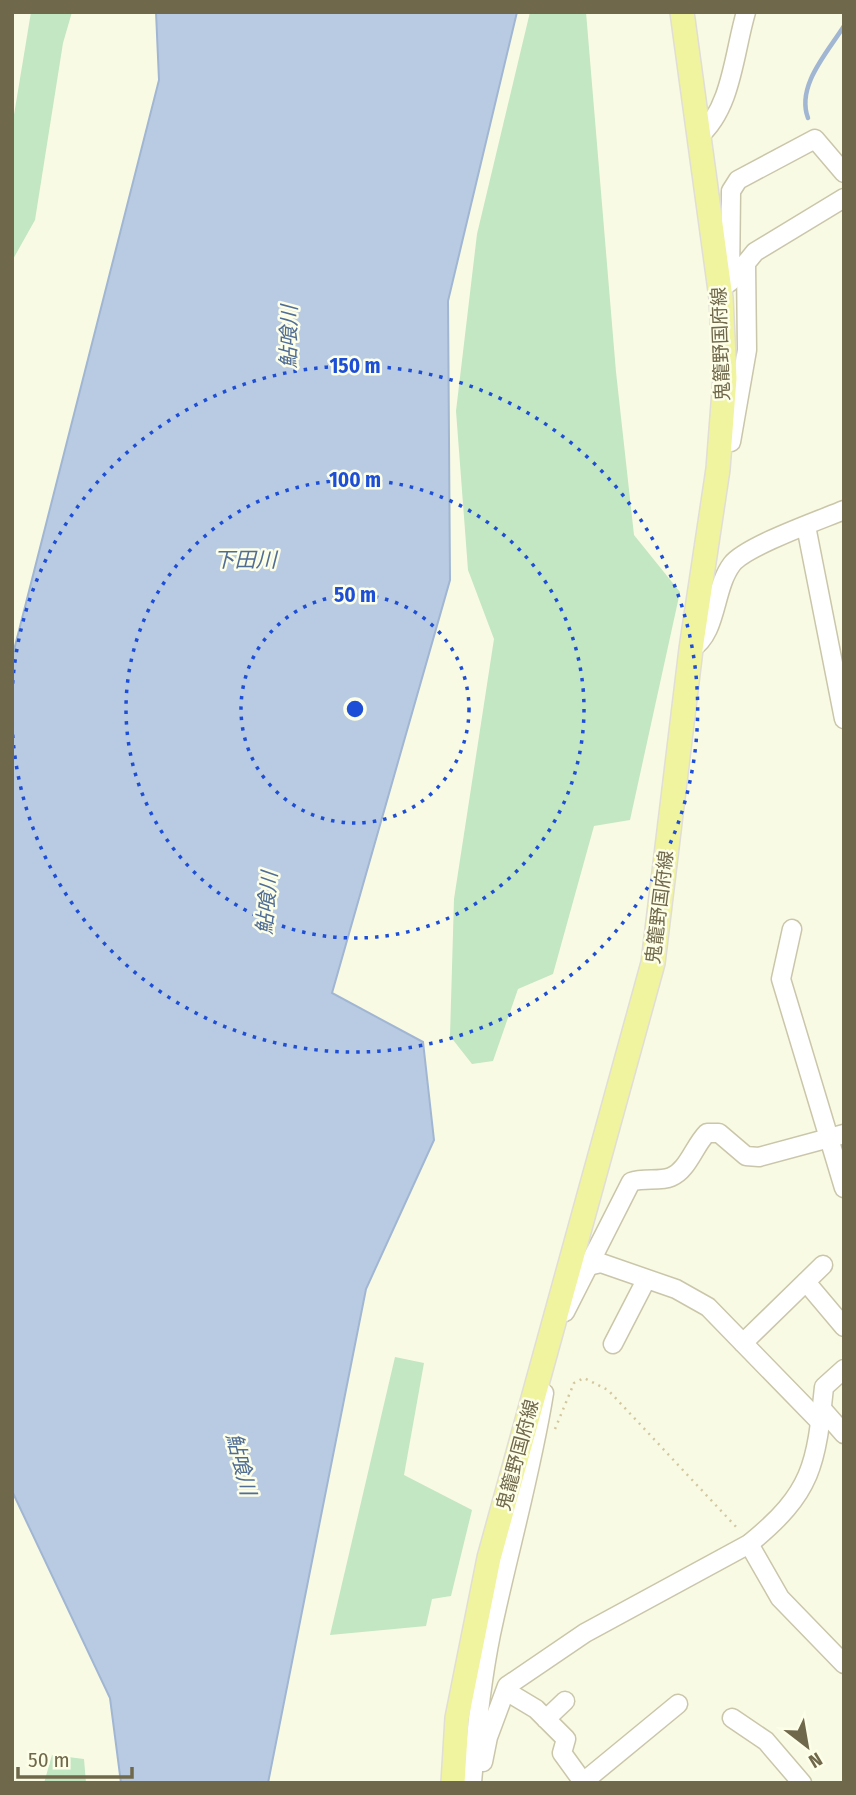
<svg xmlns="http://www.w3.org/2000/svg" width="856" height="1795" viewBox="0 0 856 1795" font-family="'Fira Sans Condensed','Noto Sans JP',sans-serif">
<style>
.green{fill:#c3e6c3}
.water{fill:#b9cbe2;stroke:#a0b6d3;stroke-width:2}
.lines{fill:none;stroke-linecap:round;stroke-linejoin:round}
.stream{stroke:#a0b6d3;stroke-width:4.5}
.minor-casing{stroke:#cac6aa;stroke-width:21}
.major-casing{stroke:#e0ded7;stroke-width:26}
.path{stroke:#d2c8a0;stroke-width:2.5;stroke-dasharray:2 5;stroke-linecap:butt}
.minor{stroke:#fff;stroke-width:18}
.major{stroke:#f0f49f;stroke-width:23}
.ring{fill:none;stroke:#1d4ed8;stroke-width:3.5;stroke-dasharray:3.5 7}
.labels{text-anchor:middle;stroke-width:5;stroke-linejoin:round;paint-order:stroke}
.street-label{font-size:19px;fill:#70684b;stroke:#fdfee8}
.water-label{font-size:21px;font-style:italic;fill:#506d96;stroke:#fdfee8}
.centre{fill:#1d4ed8;stroke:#fdfee8;stroke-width:3.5}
.ring-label{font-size:21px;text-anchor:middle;font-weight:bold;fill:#1d4ed8;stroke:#fdfee8;stroke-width:5;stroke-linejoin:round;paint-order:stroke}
</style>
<rect width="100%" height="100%" fill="#f9fae3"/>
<g class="green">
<polygon points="31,12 72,12 63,43 35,220 12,261 12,127"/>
<polygon points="530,12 586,12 616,372 634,535 680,592 630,820 594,826 553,974 518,989 493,1061 472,1064 450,1036 454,899 494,639 468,570 456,411 477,234"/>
<polygon points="395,1357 424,1363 404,1475 472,1510 451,1596 432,1599 426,1626 330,1635"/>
<polygon points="52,1755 84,1759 86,1783 44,1783"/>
</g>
<polygon class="water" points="156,12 517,12 448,301 450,580 332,993 423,1042 434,1140 366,1289 268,1783 121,1783 110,1698 12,1491 12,658 159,80"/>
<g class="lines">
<path class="stream" d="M808 118C796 86 827 53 844 26"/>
<defs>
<g id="minor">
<path d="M699 136C732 108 734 52 746 12"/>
<polyline points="720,289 730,282 731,191 738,180 815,139 844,173"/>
<polyline points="731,442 747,350 746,263 755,252 844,198"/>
<polyline points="806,526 844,719"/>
<path d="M691 649C718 633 713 589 732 564 746 546 820 520 844 510"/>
<polyline points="792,929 781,979 844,1188"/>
<polyline points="588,1266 601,1263 676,1289 708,1307 821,1423"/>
<polyline points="806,1282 844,1327"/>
<path d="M565 1312 631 1182C644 1177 659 1182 671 1177 688 1170 694 1146 707 1133H719L746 1156 759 1157 844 1134"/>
<polyline points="743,1343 823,1265"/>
<polyline points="613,1344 646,1280"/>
<polyline points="822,1409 844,1434"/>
<polyline points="749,1544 780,1598 844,1664"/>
<polyline points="506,1691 536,1709 566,1739 562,1753 583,1782"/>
<polyline points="732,1718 766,1741 802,1783"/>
<polyline points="546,1719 565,1701"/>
<path d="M483 1762 488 1737 507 1686 585 1633 749 1544C813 1492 816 1465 824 1387L844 1369"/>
<path d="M472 1783C476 1733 481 1683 491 1634 508 1553 531 1474 544 1393"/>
<polyline points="582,1783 678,1704"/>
</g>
<polyline id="major" points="453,1783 457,1718 489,1558 653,963 691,649 718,469 725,378 721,298 682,12"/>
</defs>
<use href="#minor" class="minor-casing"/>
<use href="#major" class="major-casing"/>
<polyline class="path" points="555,1429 574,1383 584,1378 608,1390 739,1530"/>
<use href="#minor" class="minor"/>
<use href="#major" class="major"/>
</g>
<g class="ring">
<circle cx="355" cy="709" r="114"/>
<circle cx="355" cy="709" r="229"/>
<path d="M12 694A343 343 0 1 1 12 724"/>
</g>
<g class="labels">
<g class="street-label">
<text transform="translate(720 344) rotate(-92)" y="7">鬼籠野国府線</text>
<text transform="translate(659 907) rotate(-83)" y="7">鬼籠野国府線</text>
<text transform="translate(517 1455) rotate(-75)" y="7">鬼籠野国府線</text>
</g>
<g class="water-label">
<text transform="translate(289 337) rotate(-89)" y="7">鮎喰川</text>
<text x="245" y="567">下田川</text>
<text transform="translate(267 903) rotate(-85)" y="7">鮎喰川</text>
<text transform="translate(241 1464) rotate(76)" y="7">鮎喰川</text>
</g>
</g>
<circle cx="355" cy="709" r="10" class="centre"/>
<g class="ring-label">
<text x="355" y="373">150 m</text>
<text x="355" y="487">100 m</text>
<text x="355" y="602">50 m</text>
</g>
<rect width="856" height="1795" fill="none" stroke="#70684b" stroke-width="28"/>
<g transform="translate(807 1746) rotate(149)" stroke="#fdfee8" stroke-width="5" paint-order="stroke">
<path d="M0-5L12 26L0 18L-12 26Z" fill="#70684b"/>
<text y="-10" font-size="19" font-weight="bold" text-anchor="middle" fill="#70684b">N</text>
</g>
<path d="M18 1767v10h114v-10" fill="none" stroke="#70684b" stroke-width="3.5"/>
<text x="28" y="1767" font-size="21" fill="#70684b" stroke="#fdfee8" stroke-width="5" paint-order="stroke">50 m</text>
</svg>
